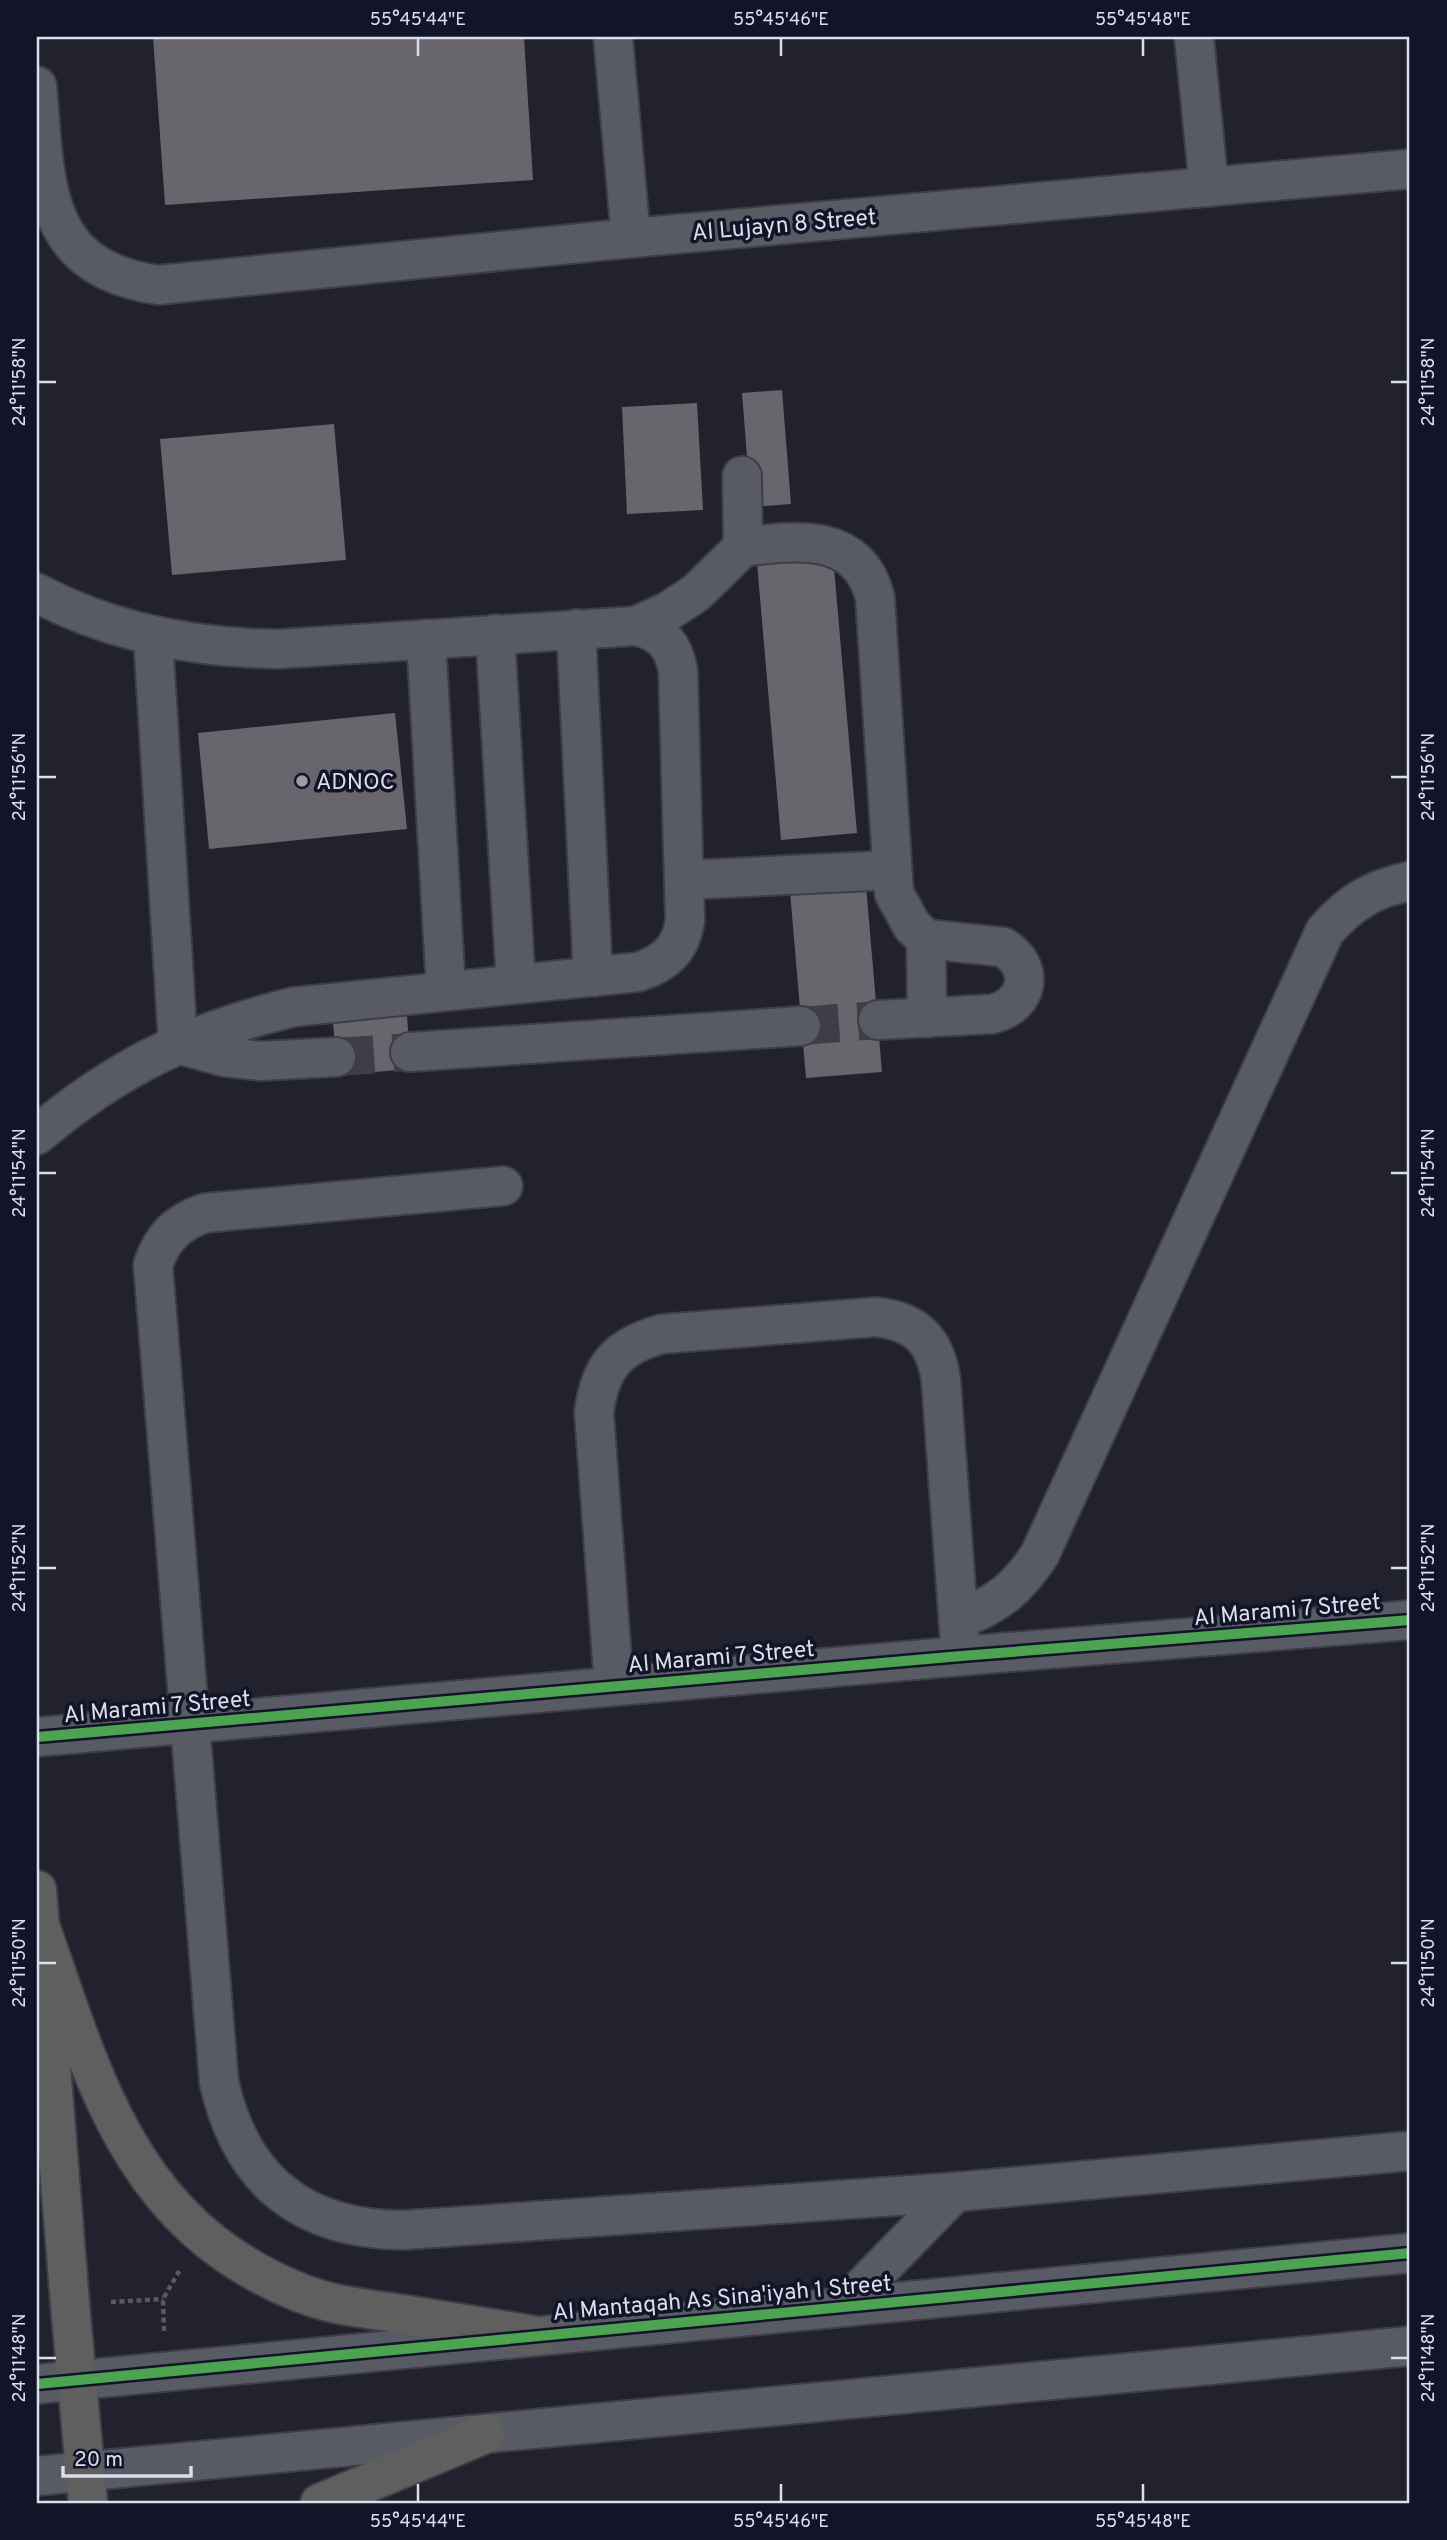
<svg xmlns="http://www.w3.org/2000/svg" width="1447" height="2540" viewBox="0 0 1447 2540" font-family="Overpass,sans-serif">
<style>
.building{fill:#68656d}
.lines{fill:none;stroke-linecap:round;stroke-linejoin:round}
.minor-tunnel{stroke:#3d3e4a;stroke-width:38;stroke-dasharray:38 19;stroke-linecap:butt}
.minor-casing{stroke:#3d3e48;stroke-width:42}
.major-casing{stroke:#3d3e48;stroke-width:42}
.path{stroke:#585a63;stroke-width:4.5;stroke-dasharray:5 3.5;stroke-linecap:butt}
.minor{stroke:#595b64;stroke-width:38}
.major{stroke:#605f5f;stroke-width:38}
.cycleway-casing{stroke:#121528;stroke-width:15}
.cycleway{stroke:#4ca352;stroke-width:10}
.ticks{fill:none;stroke:#dbdeec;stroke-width:2.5}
.poi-dot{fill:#9a9ca9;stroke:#121528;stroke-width:2.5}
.labels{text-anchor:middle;stroke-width:7;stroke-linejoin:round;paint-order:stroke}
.street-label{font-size:23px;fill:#dbdeec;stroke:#121528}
.poi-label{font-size:23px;fill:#dbdeec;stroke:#121528;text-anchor:start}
.neatline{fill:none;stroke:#dbdeec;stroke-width:2.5}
.ticks-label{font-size:18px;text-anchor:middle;fill:#dbdeec}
</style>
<rect width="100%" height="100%" fill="#21222d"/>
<g class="building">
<polygon points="153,37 524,37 533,180 165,205"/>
<polygon points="782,390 791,504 751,507 742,393"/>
<polygon points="697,403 703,510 627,514 622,407"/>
<polygon points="334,424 346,560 172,575 160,439"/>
<polygon points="833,556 857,833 781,840 757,563"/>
<polygon points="395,713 407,829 209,849 198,733"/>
<polygon points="866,886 882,1072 806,1078 790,892"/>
<polygon points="407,1016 411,1069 338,1075 333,1023"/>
</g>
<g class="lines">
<g class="minor-tunnel">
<polyline points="801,1026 878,1020"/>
<polyline points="336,1057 410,1052"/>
</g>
<defs>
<g id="minor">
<polyline points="613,37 631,238"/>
<polyline points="1194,37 1209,187"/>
<path d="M37 86C46 183 39 268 158 285L631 238 1410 169"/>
<polyline points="742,476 743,547"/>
<path d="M37 593C112 633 193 648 278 649L636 626C661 631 674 646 678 671L685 920C681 949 666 963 638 972L293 1007C191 1032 117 1067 37 1135"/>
<path d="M636 626 667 612 696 593 743 547C796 540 858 532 875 597L894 893 912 926 926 939 1003 947C1036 967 1029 1005 992 1014L878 1020"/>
<polyline points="576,629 593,977"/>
<polyline points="495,634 516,984"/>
<polyline points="153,637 178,1044 224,1057 261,1061 336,1057"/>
<polyline points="426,639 446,991"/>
<polyline points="684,880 892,870"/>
<polyline points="926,939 927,1018"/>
<polyline points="410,1052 801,1026"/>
<path d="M503 1186 205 1213C178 1222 162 1237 153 1265L219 2082C241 2181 303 2230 404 2230L955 2192 1410 2151"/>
<path d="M958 1619C995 1607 1019 1587 1040 1554L1325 931C1351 902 1372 889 1410 881"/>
<path d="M614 1686 594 1412C600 1367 617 1346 662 1334L876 1317C916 1321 936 1341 941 1381L961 1656"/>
<polyline points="37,1737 961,1656 1410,1620"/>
<polyline points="843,2307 955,2192"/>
<polyline points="37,2384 1410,2253"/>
<polyline points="37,2476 1410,2346"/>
</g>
<g id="major">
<polyline points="37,1890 70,2304 88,2503"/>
<path d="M40 1926C86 2054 120 2192 246 2266 273 2282 302 2296 333 2303 355 2308 378 2310 401 2314 446 2321 491 2328 537 2336"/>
<polyline points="320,2503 485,2434"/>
</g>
</defs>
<use href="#minor" class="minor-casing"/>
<use href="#major" class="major-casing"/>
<g class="path">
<polyline points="111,2302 163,2299"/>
<polyline points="164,2331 163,2299 181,2268"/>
</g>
<use href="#minor" class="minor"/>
<use href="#major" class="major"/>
<defs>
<g id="cycleway">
<polyline points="37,1737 961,1656 1410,1620"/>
<polyline points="37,2384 1410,2253"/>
</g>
</defs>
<use href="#cycleway" class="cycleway-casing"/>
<use href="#cycleway" class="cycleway"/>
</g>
<path class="ticks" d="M418 38V56M781 38V56M1143 38V56M38 382H56M1391 382H1408M38 777H56M1391 777H1408M38 1173H56M1391 1173H1408M38 1568H56M1391 1568H1408M38 1963H56M1391 1963H1408M38 2358H56M1391 2358H1408M418 2484V2502M781 2484V2502M1143 2484V2502"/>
<circle class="poi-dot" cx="302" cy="781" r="7"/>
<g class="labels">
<g class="street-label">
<text transform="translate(784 224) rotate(-5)" y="8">Al Lujayn 8 Street</text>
<text transform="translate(1287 1609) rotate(-5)" y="8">Al Marami 7 Street</text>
<text transform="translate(721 1656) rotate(-5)" y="8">Al Marami 7 Street</text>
<text transform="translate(157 1706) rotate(-5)" y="8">Al Marami 7 Street</text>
<text transform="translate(722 2297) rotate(-5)" y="8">Al Mantaqah As Sina'iyah 1 Street</text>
</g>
<g class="poi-label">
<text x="316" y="789">ADNOC</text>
</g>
</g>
<rect width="1447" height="2540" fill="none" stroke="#121528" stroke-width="77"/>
<path d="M63 2466v10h128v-10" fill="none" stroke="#dbdeec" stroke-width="3.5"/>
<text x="74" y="2466" font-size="21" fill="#dbdeec" stroke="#121528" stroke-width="5" paint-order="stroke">20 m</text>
<rect x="38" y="38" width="1370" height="2464" class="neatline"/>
<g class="ticks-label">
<text x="418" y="25">55°45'44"E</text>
<text x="781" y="25">55°45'46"E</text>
<text x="1143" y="25">55°45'48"E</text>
<text transform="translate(19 382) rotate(-90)" y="6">24°11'58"N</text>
<text transform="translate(1428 382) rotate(-90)" y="6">24°11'58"N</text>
<text transform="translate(19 777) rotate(-90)" y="6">24°11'56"N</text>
<text transform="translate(1428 777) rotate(-90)" y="6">24°11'56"N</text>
<text transform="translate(19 1173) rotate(-90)" y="6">24°11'54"N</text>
<text transform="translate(1428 1173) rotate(-90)" y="6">24°11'54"N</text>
<text transform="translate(19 1568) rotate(-90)" y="6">24°11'52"N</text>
<text transform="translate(1428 1568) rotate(-90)" y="6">24°11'52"N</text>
<text transform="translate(19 1963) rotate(-90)" y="6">24°11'50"N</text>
<text transform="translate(1428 1963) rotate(-90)" y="6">24°11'50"N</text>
<text transform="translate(19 2358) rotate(-90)" y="6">24°11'48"N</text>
<text transform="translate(1428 2358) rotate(-90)" y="6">24°11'48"N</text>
<text x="418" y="2527">55°45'44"E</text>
<text x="781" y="2527">55°45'46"E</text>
<text x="1143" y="2527">55°45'48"E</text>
</g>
</svg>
